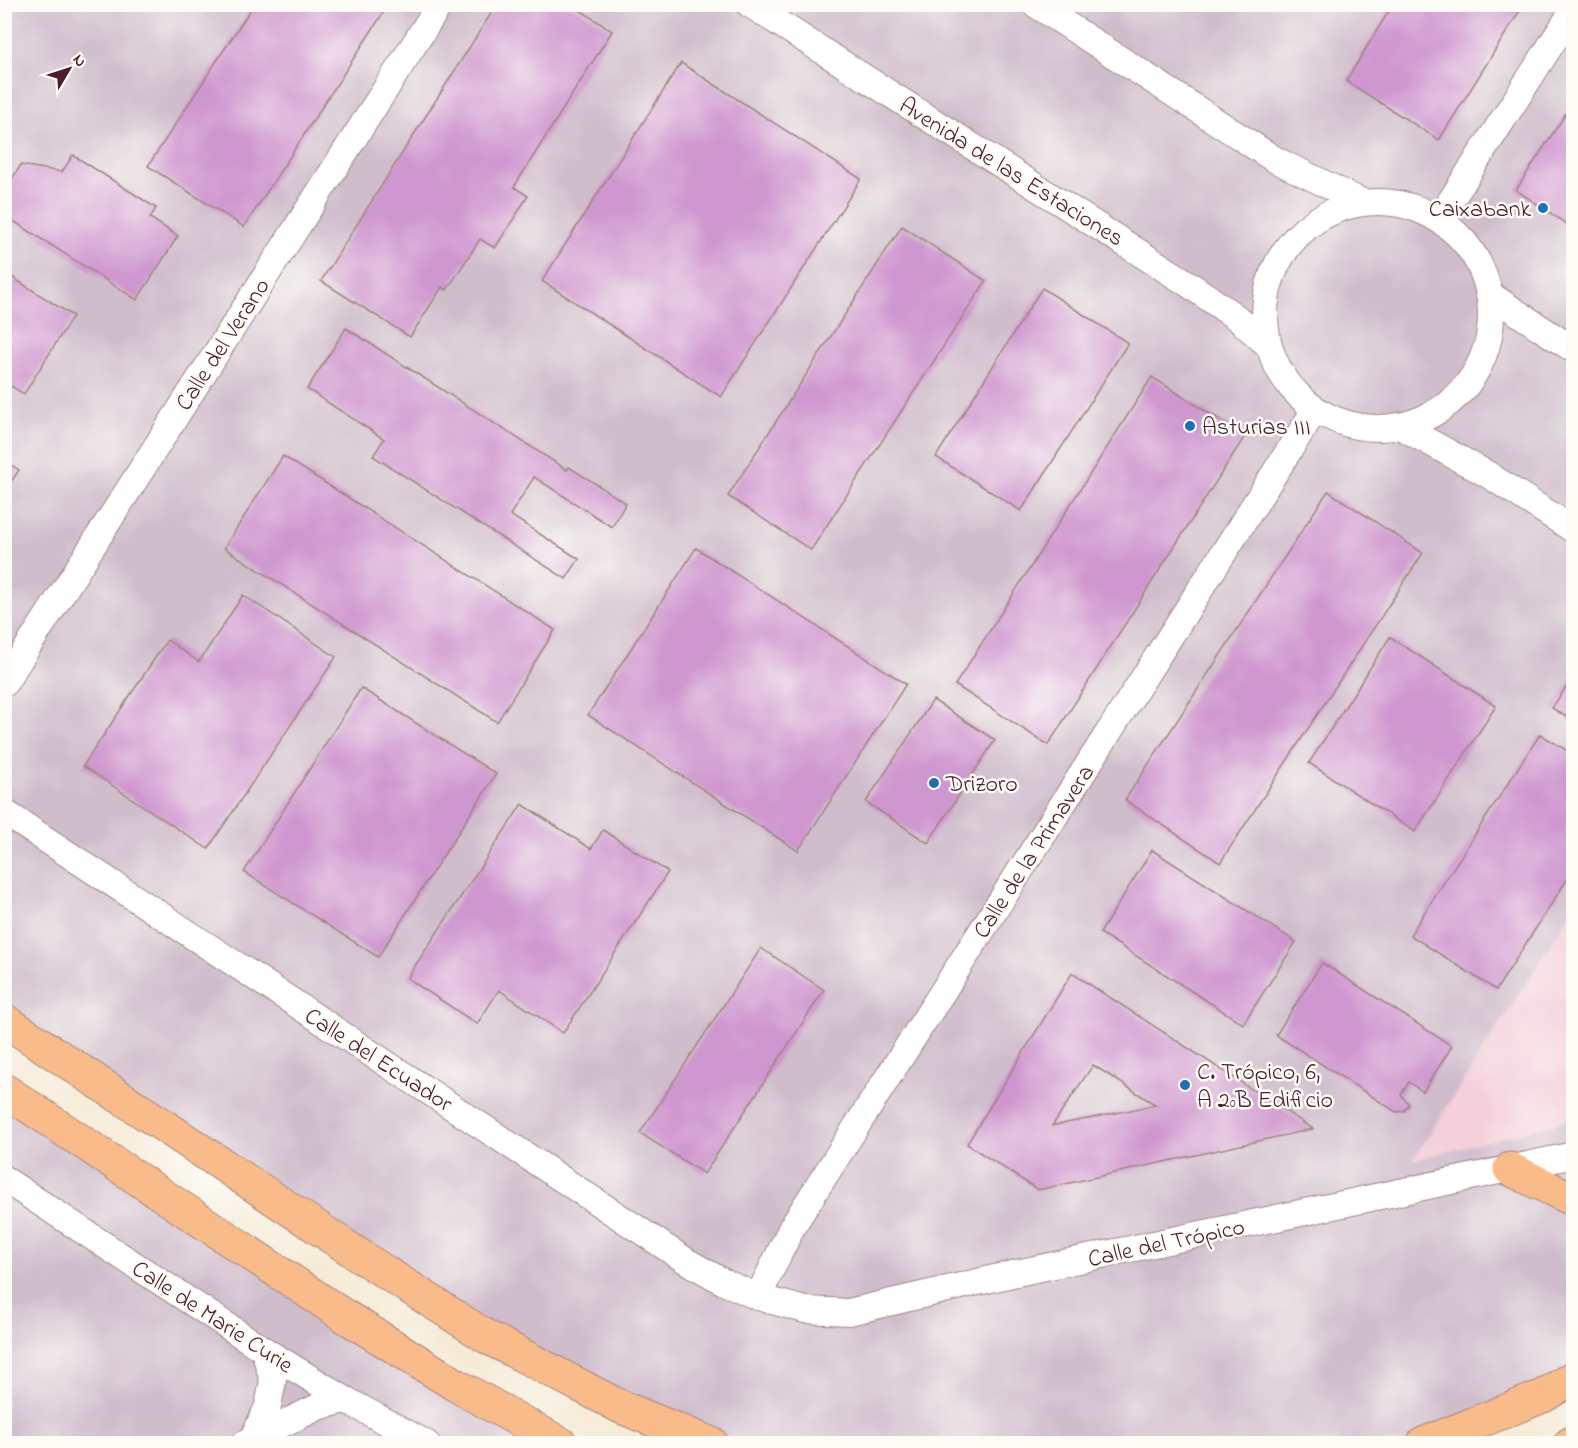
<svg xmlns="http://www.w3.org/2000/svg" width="1578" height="1448" viewBox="0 0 1578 1448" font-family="'Indie Flower',sans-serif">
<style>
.built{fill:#f4cfdc}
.industrial{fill:#d0bdcc}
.building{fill:#cf97cf;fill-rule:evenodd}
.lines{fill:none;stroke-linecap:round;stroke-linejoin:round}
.minor-casing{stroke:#a08480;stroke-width:28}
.primary-casing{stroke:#a08480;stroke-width:35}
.minor{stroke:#fff;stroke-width:26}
.primary{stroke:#fabb8b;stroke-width:33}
.poi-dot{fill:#1f6fb2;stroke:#fdfcf7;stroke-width:2}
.labels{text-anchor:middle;stroke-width:5;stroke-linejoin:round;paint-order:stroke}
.street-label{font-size:24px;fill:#4a1f2b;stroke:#fdfcf7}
.poi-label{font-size:24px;fill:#4a1f2b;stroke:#fdfcf7;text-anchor:start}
</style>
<rect width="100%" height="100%" fill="#fdfcf7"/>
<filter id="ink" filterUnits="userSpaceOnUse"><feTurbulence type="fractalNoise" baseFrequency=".0167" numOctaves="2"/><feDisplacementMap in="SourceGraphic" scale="12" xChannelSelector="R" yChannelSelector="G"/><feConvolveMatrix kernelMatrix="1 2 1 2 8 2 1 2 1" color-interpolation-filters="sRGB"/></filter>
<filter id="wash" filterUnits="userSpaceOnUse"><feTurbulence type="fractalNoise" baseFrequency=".008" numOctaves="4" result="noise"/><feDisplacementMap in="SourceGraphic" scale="24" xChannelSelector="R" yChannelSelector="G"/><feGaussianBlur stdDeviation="1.35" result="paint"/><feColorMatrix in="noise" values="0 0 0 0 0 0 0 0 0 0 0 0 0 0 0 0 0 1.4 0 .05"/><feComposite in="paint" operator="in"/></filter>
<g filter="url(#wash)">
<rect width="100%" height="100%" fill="#f5ead5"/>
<polygon class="built" points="1573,909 1573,1119 1412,1160"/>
<g class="industrial">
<polygon points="4,5 1573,5 1573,909 1413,1160 1573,1119 1573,1377 1423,1443 712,1443 621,1407 5,1020"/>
<polygon points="4,1090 561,1443 5,1443"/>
</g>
<g id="blocks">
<g class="building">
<polygon points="254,4 389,4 244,227 148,166"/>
<polygon points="497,4 571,4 612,31 514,187 528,196 495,248 480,239 447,290 442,287 410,337 321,281"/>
<polygon points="1393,4 1524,4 1439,140 1346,81"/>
<polygon points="681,63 861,179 721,397 542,281"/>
<polygon points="1574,101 1574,229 1516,190"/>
<polygon points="73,155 156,208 150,218 178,236 137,300 4,215 4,191 21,165 62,172"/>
<polygon points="902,226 986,281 811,550 728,496"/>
<polygon points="4,272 73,316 24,394 4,382"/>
<polygon points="1042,288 1128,343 1021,511 936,457"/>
<polygon points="346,328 567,470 569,467 626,503 612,527 534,477 510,515 579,559 566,579 373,456 384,439 307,389"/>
<polygon points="1152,377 1245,436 1048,745 955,685"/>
<polygon points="283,456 555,630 497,722 224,548"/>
<polygon points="4,460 19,470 4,492"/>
<polygon points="1328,491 1423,553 1220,863 1125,800"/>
<polygon points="696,548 906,684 798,851 588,715"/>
<polygon points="243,595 336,657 208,849 83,766 167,640 199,662"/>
<polygon points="1390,637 1496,706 1415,832 1309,763"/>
<polygon points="1574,675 1574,722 1552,708"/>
<polygon points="361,688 496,774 378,957 244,872"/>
<polygon points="933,700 995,740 928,843 866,802"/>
<polygon points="1540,734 1574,755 1574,869 1496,990 1410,935"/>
<polygon points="522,804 591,849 603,830 668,872 563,1033 499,990 477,1024 407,978"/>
<polygon points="1152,850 1296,942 1243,1024 1100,933"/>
<polygon points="761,948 824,990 704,1174 640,1133"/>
<polygon points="1322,963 1452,1046 1423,1092 1409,1082 1401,1095 1409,1104 1404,1111 1396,1112 1276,1035"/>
<path d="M1072 973 1313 1129 1038 1190 967 1144ZM1093 1065 1156 1105 1052 1126Z"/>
</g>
</g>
</g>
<g filter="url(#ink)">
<use href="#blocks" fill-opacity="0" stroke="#a08480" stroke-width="1.5"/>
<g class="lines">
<defs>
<g id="minor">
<polyline points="749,4 1190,285 1237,318 1268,345"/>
<polyline points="1035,4 1274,159 1362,202"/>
<circle cx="1378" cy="315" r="113"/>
<polyline points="1439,219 1574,9"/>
<polyline points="1489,294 1574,350"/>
<polyline points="1402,427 1487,474 1574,530"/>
<polyline points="4,684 440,4"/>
<polyline points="4,812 688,1262 724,1282 758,1297 805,1310 849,1312 1012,1274 1574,1155"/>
<polyline points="4,1179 264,1350 346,1400 427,1444"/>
<polyline points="758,1297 792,1227 1315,410"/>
<polyline points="253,1438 268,1406 273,1381 264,1350"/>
<polyline points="245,1444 253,1438 318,1407 346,1400"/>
</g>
<g id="primary">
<polyline points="4,1020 371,1263 487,1337 621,1407 712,1444"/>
<polyline points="4,1090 343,1315 456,1385 561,1444"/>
<polyline points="1510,1169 1574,1200"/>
<polyline points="1423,1444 1543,1396 1574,1377"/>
<polyline points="1570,1444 1574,1442"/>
</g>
</defs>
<use href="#minor" class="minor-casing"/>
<use href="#primary" class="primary-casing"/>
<use href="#minor" class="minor"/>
<use href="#primary" class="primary"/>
</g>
</g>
<g class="poi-dot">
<circle cx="1543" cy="208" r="6"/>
<circle cx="1190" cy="426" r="6"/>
<circle cx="934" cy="783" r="6"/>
<circle cx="1185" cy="1085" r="6"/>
</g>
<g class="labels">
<g class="street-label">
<text transform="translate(1012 171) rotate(32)" y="8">Avenida de las Estaciones</text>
<text transform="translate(222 344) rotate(-57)" y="8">Calle del Verano</text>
<text transform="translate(1033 851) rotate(-57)" y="8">Calle de la Primavera</text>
<text transform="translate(379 1059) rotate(33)" y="8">Calle del Ecuador</text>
<text transform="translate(1166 1242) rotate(-12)" y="8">Calle del Trópico</text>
<text transform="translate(213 1316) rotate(33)" y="8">Calle de Marie Curie</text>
</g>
<g class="poi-label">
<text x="1531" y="216" text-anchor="end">Caixabank</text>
<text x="1202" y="434">Asturias III</text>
<text x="946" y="791">Drizoro</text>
<text x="1197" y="1079">C. Trópico, 6,<tspan x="1197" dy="28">A 2ºB Edificio</tspan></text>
</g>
</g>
<rect width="1578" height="1448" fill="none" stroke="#fdfcf7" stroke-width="24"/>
<g transform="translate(69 69) rotate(51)" stroke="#fdfcf7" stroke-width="4.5" paint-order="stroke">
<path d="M0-4.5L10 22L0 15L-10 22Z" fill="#4a1f2b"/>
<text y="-9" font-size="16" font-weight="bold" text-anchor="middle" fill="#4a1f2b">N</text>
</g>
</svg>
